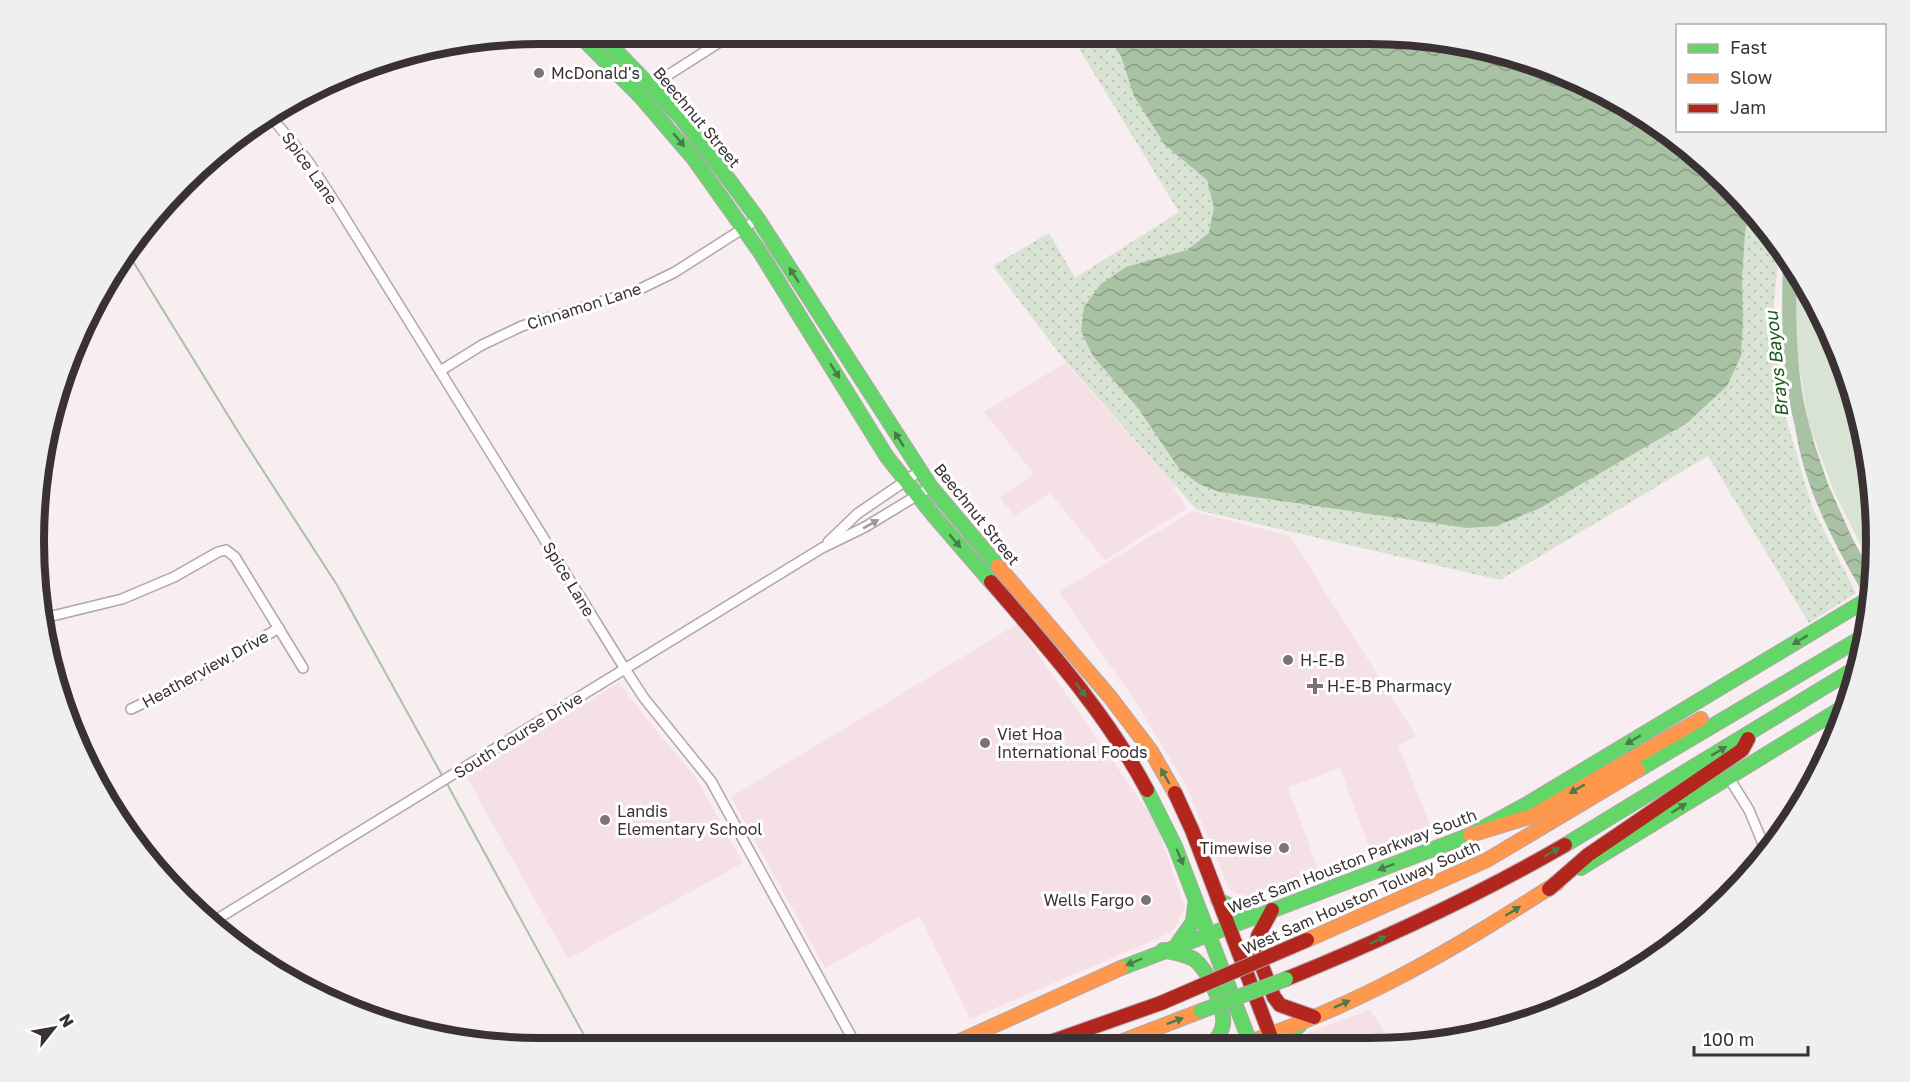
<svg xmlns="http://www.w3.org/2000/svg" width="1910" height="1082" viewBox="0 0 1910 1082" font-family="'Golos Text',sans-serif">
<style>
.built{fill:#f5e0e6}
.grass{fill:url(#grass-dots)}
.green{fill:#d9e3d3}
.water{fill:url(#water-waves)}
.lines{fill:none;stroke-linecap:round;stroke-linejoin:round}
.stream{stroke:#a8c2a3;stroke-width:2}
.river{stroke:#a8c2a3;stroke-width:14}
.street-casing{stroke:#afa7aa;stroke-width:12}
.fast-casing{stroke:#afa7aa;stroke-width:16}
.slow-casing{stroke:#afa7aa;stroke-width:16}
.jam-casing{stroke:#afa7aa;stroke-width:16}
.street{stroke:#fefcfd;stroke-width:9}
.fast{stroke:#63d668;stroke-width:14}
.slow{stroke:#ff974d;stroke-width:14}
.jam{stroke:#b3261e;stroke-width:14}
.fast-bridge-casing{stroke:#afa7aa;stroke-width:16;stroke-linecap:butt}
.jam-bridge-casing{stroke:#afa7aa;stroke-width:16;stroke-linecap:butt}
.fast-bridge{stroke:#63d668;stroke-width:14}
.jam-bridge{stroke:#b3261e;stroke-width:14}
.oneway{fill:#4c7b4b}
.oneway2{fill:#9c9698}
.poi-dot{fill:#7c7376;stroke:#fff;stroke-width:2}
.labels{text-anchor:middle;stroke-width:6;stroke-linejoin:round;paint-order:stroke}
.poi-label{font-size:16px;fill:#393134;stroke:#fff;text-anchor:start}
.street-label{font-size:16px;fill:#393134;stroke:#fff}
.water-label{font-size:18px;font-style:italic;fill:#1e591c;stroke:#fff}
.rim{fill:none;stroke:#393134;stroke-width:8}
</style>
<defs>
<pattern id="grass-dots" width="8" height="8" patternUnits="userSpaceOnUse" patternTransform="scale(1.5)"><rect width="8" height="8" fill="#d9e3d3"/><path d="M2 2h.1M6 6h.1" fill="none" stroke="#bbc3b6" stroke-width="1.8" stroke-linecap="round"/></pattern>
<pattern id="water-waves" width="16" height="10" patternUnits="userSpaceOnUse" patternTransform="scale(1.5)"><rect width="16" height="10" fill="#a8c2a3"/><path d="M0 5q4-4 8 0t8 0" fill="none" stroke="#8a9e86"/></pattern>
</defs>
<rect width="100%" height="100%" fill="#f8edf0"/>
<g class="built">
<polygon points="1065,363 1176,487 1174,489 1187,508 1105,560 1050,493 1014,516 1000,497 1034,474 984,412"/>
<polygon points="1192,511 1290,536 1416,736 1398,745 1433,832 1372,855 1340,768 1288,787 1321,878 1253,903 1229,889 1185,783 1133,698 1059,592"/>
<polygon points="1017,624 1156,823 1185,908 1172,932 970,1019 920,916 825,968 731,797"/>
<polygon points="619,683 642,713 696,778 743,863 568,959 466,776"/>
<polygon points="1370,1010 1393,1045 1297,1045 1309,1032"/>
</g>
<polygon class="grass" points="1070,34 1402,34 1532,60 1623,101 1704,159 1772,232 1780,245 1773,311 1784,411 1812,507 1856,593 1809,623 1708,456 1500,580 1197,510 1066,362 993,266 1049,233 1075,278 1179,212"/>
<polygon class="green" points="1793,266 1825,317 1860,410 1876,508 1874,571 1834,492 1808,421 1793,328"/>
<g class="water">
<polygon points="1105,34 1402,34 1532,60 1623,101 1704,159 1750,208 1745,233 1742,278 1743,320 1741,356 1727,386 1687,423 1540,508 1497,526 1467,528 1220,492 1199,484 1180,470 1138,408 1093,356 1081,331 1084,307 1101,284 1126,267 1187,250 1209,233 1214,207 1207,180 1165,145 1134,96 1121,56"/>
<path d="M1807 422 1828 484 1853 540 1874 577 1872 609C1838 550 1805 494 1795 426Z"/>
</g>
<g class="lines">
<g class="stream">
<polyline points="126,250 242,438 337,585 443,777"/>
<polyline points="446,782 591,1048"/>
</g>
<path class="river" d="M1790 260C1788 318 1788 383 1806 439"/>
<defs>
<g id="street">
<polyline points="651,86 734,33"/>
<polyline points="271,117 308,161 338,207 625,669 644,698 711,781 857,1047"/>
<polyline points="440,371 482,345 522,326 636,291 675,272 758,219"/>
<polyline points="828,542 857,514 920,471"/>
<polyline points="44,618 122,599 174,577 218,552 226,550 235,557 303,668"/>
<polyline points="131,709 186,683 279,628"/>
<polyline points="1729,778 1749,810 1766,851"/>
<polyline points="214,921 822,548 865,527 931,487"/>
</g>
<g id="fast">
<polyline points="577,33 640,96 694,159 760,252 887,457 934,516 991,582"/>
<polyline points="599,33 681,118 712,157 758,219 931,487 998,566"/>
<polyline points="1638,770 1866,635"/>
<polyline points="1147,790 1175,846 1251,1045"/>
<polyline points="1565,845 1859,666"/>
<polyline points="1581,868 1850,703"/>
<polyline points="1218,900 1254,917"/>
<polyline points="1178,943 1193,922 1195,905"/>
<path d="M1163 950C1173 953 1186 954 1195 960 1208 970 1225 1008 1223 1024 1222 1032 1217 1039 1212 1045"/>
<polyline points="1121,968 1470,835 1527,804 1873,596"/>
<polyline points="1284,1045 1289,1034 1299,1026"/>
</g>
<g id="slow">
<polyline points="998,566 1110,697 1151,751 1175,793"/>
<polyline points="1470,835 1532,816 1701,719"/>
<polyline points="1307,940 1487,860 1638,770"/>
<path d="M1242 1045C1295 1026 1348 1004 1399 977 1453 949 1505 916 1557 883"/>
<polyline points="949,1046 1121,968"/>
<polyline points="1110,1046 1201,1011"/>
</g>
<g id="jam">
<path d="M991 582C1048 648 1106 713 1147 790"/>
<polyline points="1175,793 1192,830 1274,1045"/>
<polyline points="1549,889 1588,855 1742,750 1748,739"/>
<polyline points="1272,910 1258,936 1256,951 1274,997 1280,1005 1314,1017"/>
<path d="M1286 979C1382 940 1475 897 1565 845"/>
<polyline points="1039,1046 1161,1003"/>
</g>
</defs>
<use href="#street" class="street-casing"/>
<use href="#fast" class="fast-casing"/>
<use href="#slow" class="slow-casing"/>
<use href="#jam" class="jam-casing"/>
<use href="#street" class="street"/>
<use href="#fast" class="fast"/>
<use href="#slow" class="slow"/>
<use href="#jam" class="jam"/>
<defs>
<polyline id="fast-bridge" points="1201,1011 1286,979"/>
<polyline id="jam-bridge" points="1161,1003 1307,940"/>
</defs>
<use href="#fast-bridge" class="fast-bridge-casing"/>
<use href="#jam-bridge" class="jam-bridge-casing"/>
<use href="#fast-bridge" class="fast-bridge"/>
<use href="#jam-bridge" class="jam-bridge"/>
</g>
<defs><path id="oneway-solid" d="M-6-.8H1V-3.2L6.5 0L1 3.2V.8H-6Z" transform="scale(1.5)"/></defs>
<g class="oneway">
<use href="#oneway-solid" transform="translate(679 140) rotate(50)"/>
<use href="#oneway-solid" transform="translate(794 275) rotate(-123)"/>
<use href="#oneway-solid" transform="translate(835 371) rotate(58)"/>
<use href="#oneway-solid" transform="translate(899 439) rotate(-123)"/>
<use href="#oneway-solid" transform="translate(955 541) rotate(50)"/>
<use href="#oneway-solid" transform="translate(1800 640) rotate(149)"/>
<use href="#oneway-solid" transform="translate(1081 690) rotate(53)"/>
<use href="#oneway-solid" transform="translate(1633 740) rotate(149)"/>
<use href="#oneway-solid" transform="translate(1719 751) rotate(-31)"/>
<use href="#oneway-solid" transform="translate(1165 776) rotate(-119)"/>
<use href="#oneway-solid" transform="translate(1577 789) rotate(150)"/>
<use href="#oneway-solid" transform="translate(1679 808) rotate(-32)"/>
<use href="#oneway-solid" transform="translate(1552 852) rotate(-30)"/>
<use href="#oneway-solid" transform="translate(1180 857) rotate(67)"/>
<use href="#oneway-solid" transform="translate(1386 867) rotate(159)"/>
<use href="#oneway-solid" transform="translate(1513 911) rotate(-32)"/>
<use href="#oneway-solid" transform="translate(1378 940) rotate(-24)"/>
<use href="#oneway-solid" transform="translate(1134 962) rotate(157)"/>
<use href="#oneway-solid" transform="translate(1342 1004) rotate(-24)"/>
<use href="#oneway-solid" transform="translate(1175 1021) rotate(-21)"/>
</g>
<use class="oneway2" href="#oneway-solid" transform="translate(871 524) rotate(-29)"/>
<g class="poi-dot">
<circle cx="539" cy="73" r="6"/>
<circle cx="1288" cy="660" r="6"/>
<path d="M1312 677h6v6h6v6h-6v6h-6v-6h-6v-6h6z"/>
<circle cx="985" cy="743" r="6"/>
<circle cx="605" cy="820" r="6"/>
<circle cx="1284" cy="848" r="6"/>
<circle cx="1146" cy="900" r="6"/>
</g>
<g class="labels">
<g class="poi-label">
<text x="551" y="79">McDonald's</text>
<text x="1300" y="666">H-E-B</text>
<text x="1327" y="692">H-E-B Pharmacy</text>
<text x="997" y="740">Viet Hoa<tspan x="997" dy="18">International Foods</tspan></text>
<text x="617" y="817">Landis<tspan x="617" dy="18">Elementary School</tspan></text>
<text x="1272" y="854" text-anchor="end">Timewise</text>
<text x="1134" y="906" text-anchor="end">Wells Fargo</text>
</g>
<g class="street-label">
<text transform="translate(697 117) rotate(50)" y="6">Beechnut Street</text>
<text transform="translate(310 168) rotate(55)" y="6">Spice Lane</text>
<text transform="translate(584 306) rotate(-18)" y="6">Cinnamon Lane</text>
<text transform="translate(977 514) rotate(51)" y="6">Beechnut Street</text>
<text transform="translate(569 579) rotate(59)" y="6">Spice Lane</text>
<text transform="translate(205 669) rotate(-29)" y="6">Heatherview Drive</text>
<text transform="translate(518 735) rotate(-32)" y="6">South Course Drive</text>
<text transform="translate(1352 861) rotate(-21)" y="6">West Sam Houston Parkway South</text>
<text transform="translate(1361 897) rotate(-24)" y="6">West Sam Houston Tollway South</text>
</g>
<g class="water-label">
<text transform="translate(1777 364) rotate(-96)" y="6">Brays Bayou</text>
</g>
</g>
<path d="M0 0H1910V1082H0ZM541 44H1369A497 497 0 0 1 1866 541V541A497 497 0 0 1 1369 1038H541A497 497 0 0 1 44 541V541A497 497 0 0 1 541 44Z" fill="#efefef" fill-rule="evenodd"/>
<path class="rim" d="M541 44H1369A497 497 0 0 1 1866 541V541A497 497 0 0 1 1369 1038H541A497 497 0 0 1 44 541V541A497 497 0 0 1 541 44Z"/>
<rect x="1676" y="24" width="210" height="108" fill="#ffffff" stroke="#b0adae" stroke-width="1.5"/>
<rect x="1688" y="44" width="30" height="9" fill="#63d668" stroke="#b0adae" stroke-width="1.5"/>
<text x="1730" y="54" font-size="18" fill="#393134">Fast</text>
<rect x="1688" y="74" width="30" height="9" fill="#ff974d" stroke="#b0adae" stroke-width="1.5"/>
<text x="1730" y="84" font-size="18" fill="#393134">Slow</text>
<rect x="1688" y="104" width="30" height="9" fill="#b3261e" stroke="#b0adae" stroke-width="1.5"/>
<text x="1730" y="114" font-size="18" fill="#393134">Jam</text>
<g transform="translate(54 1028) rotate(59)" stroke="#ffffff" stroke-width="4.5" paint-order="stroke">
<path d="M0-4.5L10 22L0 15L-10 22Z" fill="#393134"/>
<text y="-9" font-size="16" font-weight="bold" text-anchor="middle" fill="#393134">N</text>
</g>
<path d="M1694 1046v9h114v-9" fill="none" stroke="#393134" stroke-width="3"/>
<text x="1703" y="1046" font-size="18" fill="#393134" stroke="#ffffff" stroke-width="4.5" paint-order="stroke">100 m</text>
</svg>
